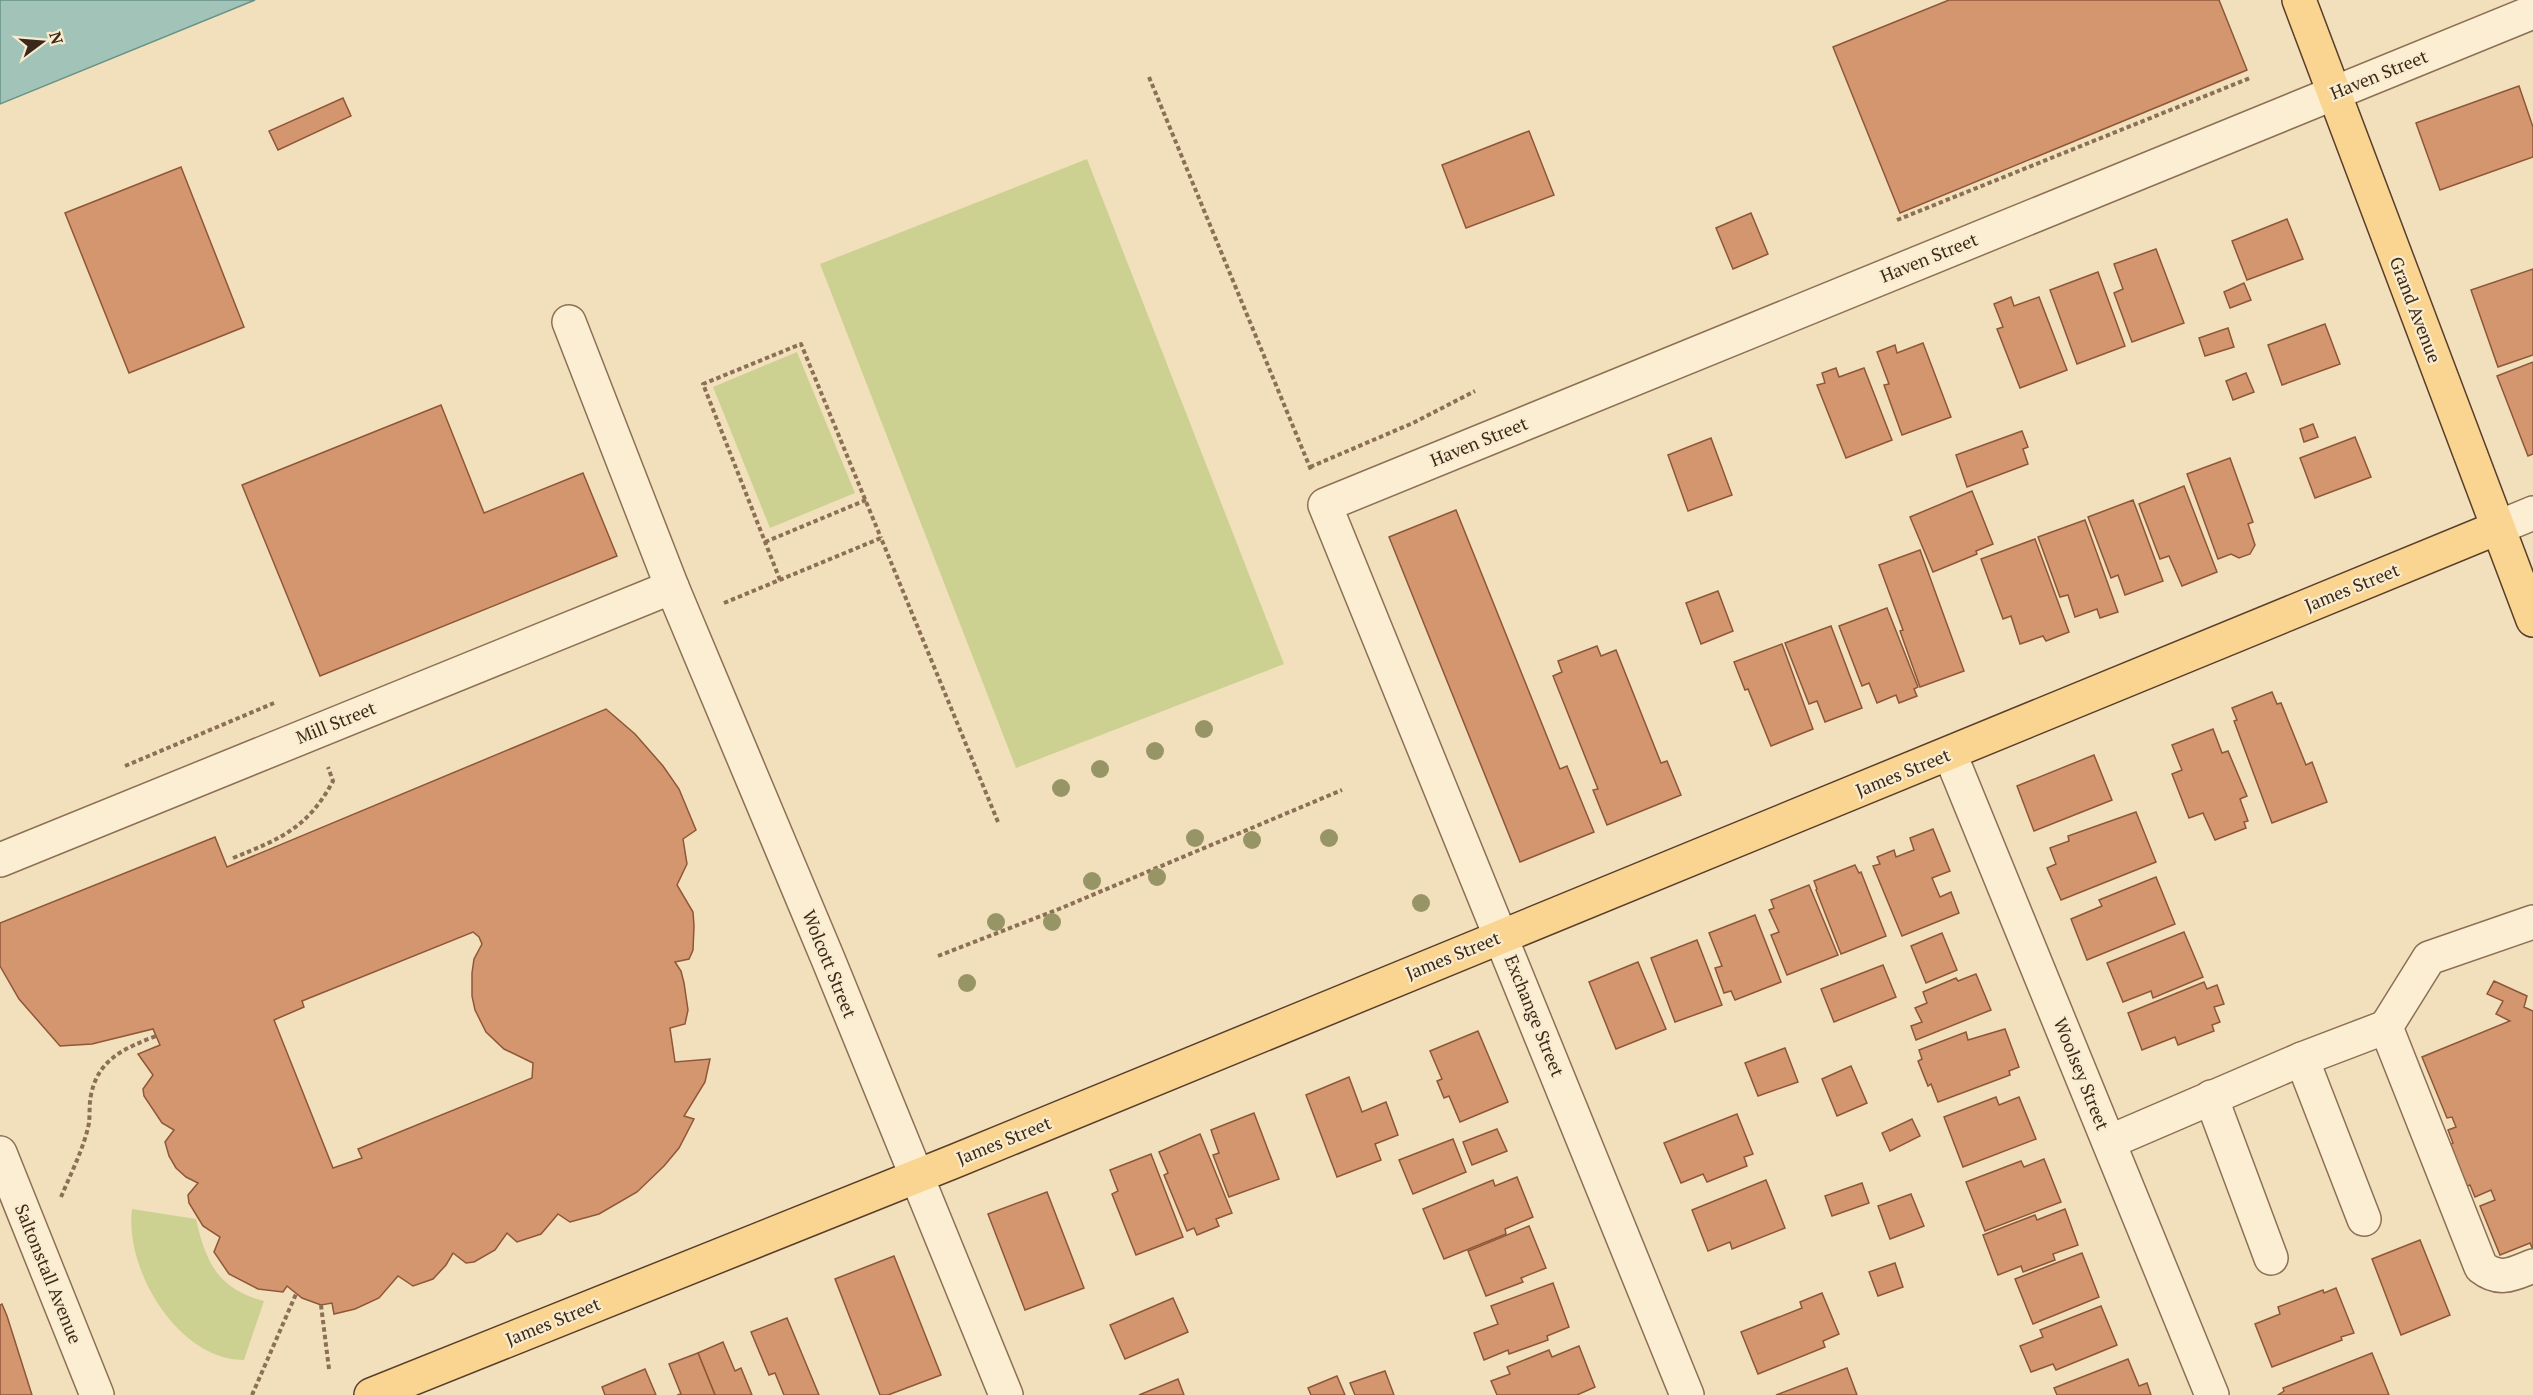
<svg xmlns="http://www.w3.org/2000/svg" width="2533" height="1395" viewBox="0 0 2533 1395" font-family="'PT Serif',serif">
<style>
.green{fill:#ccd191}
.water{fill:#a2c3b8;stroke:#689286;stroke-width:1.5}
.building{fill:#d4966f;stroke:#8e5738;stroke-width:1.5;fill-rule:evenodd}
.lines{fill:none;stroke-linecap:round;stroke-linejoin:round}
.minor-casing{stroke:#8c7055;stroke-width:36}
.major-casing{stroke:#593e2a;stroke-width:36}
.path{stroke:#8c7055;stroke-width:4;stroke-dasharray:4.5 3;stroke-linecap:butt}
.minor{stroke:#fceed2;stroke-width:33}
.major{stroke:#fad591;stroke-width:33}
.tree{fill:#979566}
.labels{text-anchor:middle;stroke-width:4.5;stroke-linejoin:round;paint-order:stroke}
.street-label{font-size:18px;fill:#3a291b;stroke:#f9ebce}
</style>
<rect width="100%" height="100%" fill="#f2e0bd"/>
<g class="green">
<polygon points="1087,159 1284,664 1016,768 820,264"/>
<polygon points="797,352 855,493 770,528 713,387"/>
<path d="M132 1209 196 1219C206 1263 218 1289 264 1301L244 1360C178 1360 124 1269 132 1209Z"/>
</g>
<polygon class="water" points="0,0 255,0 0,104"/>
<g class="building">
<polygon points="1949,0 2219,0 2247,70 1900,213 1833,47"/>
<polygon points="2519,86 2533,127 2533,157 2440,190 2416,123"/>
<polygon points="343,98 351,116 278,150 269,131"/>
<polygon points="1529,131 1554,195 1466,228 1442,165"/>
<polygon points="181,167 244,327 129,373 65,213"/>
<polygon points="1751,213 1768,254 1733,269 1716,228"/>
<polygon points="2287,219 2303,259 2247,280 2232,241"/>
<polygon points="2156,249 2184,323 2132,342 2114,293 2123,289 2114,264"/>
<polygon points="2533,269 2533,355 2498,367 2471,290"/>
<polygon points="2098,272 2125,346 2077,364 2050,290"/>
<polygon points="2244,283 2251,300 2230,308 2224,292"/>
<polygon points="2011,297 2014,306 2039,297 2067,370 2020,388 1997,329 2003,327 1994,304"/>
<polygon points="2325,324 2340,364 2282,385 2268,345"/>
<polygon points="2228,328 2234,347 2205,356 2199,338"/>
<polygon points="1923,343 1951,417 1902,435 1884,385 1889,384 1877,352 1895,345 1897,353"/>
<polygon points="2533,362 2533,454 2528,456 2497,376"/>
<polygon points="1836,368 1839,377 1864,368 1892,440 1846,458 1817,385 1825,383 1822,373"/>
<polygon points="2246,373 2254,392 2233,400 2226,381"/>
<polygon points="441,405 484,513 583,473 617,556 320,676 242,485"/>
<polygon points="2313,424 2318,437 2304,442 2300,429"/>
<polygon points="2022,431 2028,447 2023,449 2028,464 1967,487 1956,455"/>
<polygon points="2355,437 2371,477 2315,498 2300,458"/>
<polygon points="1711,438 1732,495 1688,511 1668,455"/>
<polygon points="2230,458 2253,522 2248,524 2255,545 2250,554 2239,558 2231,554 2218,559 2187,474"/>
<polygon points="2184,486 2217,572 2182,586 2169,556 2160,559 2139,504"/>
<polygon points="1972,491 1993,544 1976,551 1977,554 1933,572 1910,517"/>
<polygon points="2133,500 2163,581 2125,595 2118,575 2111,578 2088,517"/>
<polygon points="1456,510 1560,769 1567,766 1594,832 1520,862 1389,537"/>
<polygon points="2085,520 2118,612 2100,618 2097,609 2075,617 2068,595 2060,597 2038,537"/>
<polygon points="2035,539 2069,632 2046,641 2043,636 2020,644 2011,616 2003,619 1981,559"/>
<polygon points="1920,550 1964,671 1920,687 1900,631 1903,630 1879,565"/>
<polygon points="1718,591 1733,631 1701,644 1686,603"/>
<polygon points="1887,608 1918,687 1914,689 1917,696 1899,703 1896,695 1877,703 1869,683 1862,686 1839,626"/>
<polygon points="1831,626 1862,708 1825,722 1817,701 1809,704 1785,643"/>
<polygon points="1782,644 1813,729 1771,746 1748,689 1745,690 1734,662"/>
<polygon points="1597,646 1601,656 1616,650 1661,763 1667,761 1681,795 1607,825 1593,790 1598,789 1553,676 1562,672 1558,661"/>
<polygon points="2272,692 2277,704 2281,703 2306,765 2312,762 2327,802 2272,823 2234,721 2237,720 2232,708"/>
<path d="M606 709 635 734 663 766 679 789 696 830 683 839 687 864 677 885 693 912 694 926 693 950 689 959 675 962 681 971 684 983 688 1010 685 1024 670 1028 675 1062 710 1059 705 1082 684 1116 694 1119 679 1148 664 1166 637 1192 599 1214 570 1222 558 1214 541 1234 517 1242 507 1233 495 1250 474 1262 466 1263 453 1253 446 1265 433 1279 413 1286 398 1276 379 1298 355 1309 334 1314 332 1303 321 1305 302 1298 287 1286 283 1292 258 1289 229 1274 214 1252 220 1237 203 1226 189 1203 188 1195 198 1183 186 1177 176 1168 169 1156 165 1142 174 1130 162 1123 144 1096 143 1089 153 1075 138 1054 160 1045 153 1029 92 1044 60 1046 19 999 0 966V923L215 837 227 867ZM473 932 479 937 482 944 474 959 472 973V996L475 1010 486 1032 504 1049 533 1063 532 1078 358 1149 362 1158 333 1168 274 1020 304 1007 302 1001Z"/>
<polygon points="2213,729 2222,753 2228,751 2247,796 2240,799 2248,821 2244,822 2246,828 2215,840 2203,813 2189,818 2172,774 2182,770 2172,745"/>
<polygon points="2094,755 2112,800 2034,831 2017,786"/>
<polygon points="2136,812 2156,862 2061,900 2047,868 2056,864 2050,848 2069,841 2068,836"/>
<polygon points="1933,829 1950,871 1932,878 1940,897 1951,892 1959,913 1902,936 1873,866 1880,864 1877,857 1894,850 1896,857 1914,850 1910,838"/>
<polygon points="1855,865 1859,873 1861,872 1886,936 1841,954 1816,890 1817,889 1814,881"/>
<polygon points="2156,877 2175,924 2087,960 2071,919 2102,906 2099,900"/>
<polygon points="1809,885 1838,955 1787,975 1771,935 1779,932 1769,910 1774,908 1771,900"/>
<polygon points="1755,915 1781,982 1735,1000 1731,991 1724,993 1715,968 1722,966 1709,933"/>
<polygon points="2184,932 2203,977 2153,998 2151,991 2123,1002 2107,963"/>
<polygon points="1942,933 1957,970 1926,983 1911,946"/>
<polygon points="1697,940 1722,1005 1675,1022 1651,958"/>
<polygon points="1638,962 1666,1029 1616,1049 1589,982"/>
<polygon points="1883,965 1896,997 1834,1022 1821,989"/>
<polygon points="1976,974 1991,1010 1916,1040 1911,1026 1922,1022 1915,1008 1927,1003 1923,992 1956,978 1958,981"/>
<polygon points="2494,981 2527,996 2524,1007 2533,1011 2533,1250 2530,1243 2500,1255 2480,1206 2495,1200 2491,1190 2475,1197 2470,1185 2460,1189 2444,1147 2453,1143 2448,1130 2456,1127 2452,1117 2447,1118 2422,1057 2510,1021 2496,1014 2503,1001 2487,994"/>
<polygon points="2204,982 2207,989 2217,985 2224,1004 2214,1007 2220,1022 2212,1025 2214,1031 2178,1045 2175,1037 2142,1050 2128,1013"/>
<polygon points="2005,1029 2019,1067 2009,1071 2010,1075 1938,1102 1931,1084 1928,1086 1918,1061 1922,1059 1919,1050 1966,1032 1968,1040"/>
<polygon points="1478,1031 1508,1102 1460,1122 1449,1096 1444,1098 1437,1081 1442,1079 1430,1051"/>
<polygon points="1785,1048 1798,1082 1758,1096 1745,1063"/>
<polygon points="1851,1066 1867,1103 1837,1116 1822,1079"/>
<polygon points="1349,1077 1362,1112 1386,1102 1398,1135 1375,1144 1381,1160 1337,1177 1306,1095"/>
<polygon points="1996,1097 1999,1105 2019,1097 2036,1139 1963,1167 1944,1117"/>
<polygon points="1254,1113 1279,1179 1229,1197 1213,1155 1219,1153 1211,1130"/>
<polygon points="1737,1114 1753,1154 1744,1157 1747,1166 1707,1182 1703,1174 1681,1183 1664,1143"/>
<polygon points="1912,1119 1920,1136 1890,1151 1882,1133"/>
<polygon points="1497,1129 1507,1151 1472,1165 1463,1142"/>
<polygon points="1200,1134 1232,1213 1216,1219 1219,1226 1197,1235 1194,1228 1187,1231 1164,1175 1168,1173 1159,1152"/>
<polygon points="1453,1139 1466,1172 1413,1194 1399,1160"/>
<polygon points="1151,1154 1183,1237 1136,1255 1112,1194 1118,1191 1110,1170"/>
<polygon points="2044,1159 2061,1202 1985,1231 1966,1182 2021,1161 2024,1167"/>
<polygon points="1517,1177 1533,1217 1505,1229 1506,1234 1444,1259 1423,1209 1493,1180 1495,1186"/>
<polygon points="1766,1180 1785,1228 1732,1249 1730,1242 1708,1251 1692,1210"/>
<polygon points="1862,1183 1869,1203 1832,1216 1825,1196"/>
<polygon points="1047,1192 1084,1288 1025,1310 988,1214"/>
<polygon points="1911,1194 1924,1226 1890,1239 1878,1206"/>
<polygon points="2065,1209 2078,1245 2053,1254 2055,1260 2023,1272 2021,1266 1998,1275 1983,1235 2035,1215 2037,1220"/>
<polygon points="1529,1226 1546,1268 1521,1278 1523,1282 1486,1296 1468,1251"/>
<polygon points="2420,1240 2450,1315 2401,1335 2372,1259"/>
<polygon points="2082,1253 2099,1297 2033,1324 2015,1279"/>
<polygon points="894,1256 941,1375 888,1395 880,1395 835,1279"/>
<polygon points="1895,1263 1903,1287 1878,1296 1869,1272"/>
<polygon points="1553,1283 1569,1327 1547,1336 1548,1340 1509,1354 1508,1350 1484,1360 1474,1333 1498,1324 1491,1306"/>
<polygon points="2336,1288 2354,1333 2341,1337 2342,1340 2272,1367 2255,1324 2280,1314 2278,1307 2323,1290 2324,1293"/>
<polygon points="1822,1293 1839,1334 1823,1341 1825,1347 1758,1374 1741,1332 1802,1308 1800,1302"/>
<polygon points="1173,1298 1188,1332 1125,1359 1110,1325"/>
<polygon points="2,1304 7,1316 32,1395 0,1395 0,1305"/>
<polygon points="2101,1306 2117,1345 2056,1370 2053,1364 2031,1372 2020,1346 2043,1337 2040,1330"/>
<polygon points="787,1318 819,1395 784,1395 775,1373 769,1375 751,1332"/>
<polygon points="723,1342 735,1371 741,1368 752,1395 715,1395 698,1353"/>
<polygon points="1579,1346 1595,1387 1577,1395 1497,1395 1491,1381 1510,1374 1507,1367 1549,1350 1552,1357"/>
<polygon points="698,1353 715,1395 677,1395 681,1394 669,1364"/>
<polygon points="2372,1353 2389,1395 2278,1395 2284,1391 2283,1388"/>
<polygon points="2128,1359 2139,1386 2147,1383 2151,1395 2057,1395 2054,1388"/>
<polygon points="1847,1368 1857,1395 1776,1395"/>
<polygon points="645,1369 656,1395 605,1395 602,1387"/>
<polygon points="1385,1371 1394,1395 1355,1395 1350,1383"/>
<polygon points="1337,1376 1345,1395 1311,1395 1308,1388"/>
<polygon points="1178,1379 1184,1395 1139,1395"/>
</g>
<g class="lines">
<defs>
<g id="minor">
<polyline points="569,322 672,587 828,959 1006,1395"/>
<polyline points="2497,528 2533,513"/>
<polyline points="1950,754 2212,1395"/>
<polyline points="0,860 672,587"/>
<path d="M2533 922 2429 958 2386 1027 2481 1267C2500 1282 2513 1274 2533 1266"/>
<polyline points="2302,1059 2364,1219"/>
<polyline points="2211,1097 2271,1258"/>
<polyline points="2109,1142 2302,1059 2386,1027"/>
<polyline points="0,1153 97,1395"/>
<polyline points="1687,1395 1325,505 2533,12"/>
</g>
<g id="major">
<polyline points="2299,0 2533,620"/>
<polyline points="371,1395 955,1161 2497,528"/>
</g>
</defs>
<use href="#minor" class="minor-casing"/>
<use href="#major" class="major-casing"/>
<g class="path">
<polyline points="1149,77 1311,470"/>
<polyline points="1897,220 2250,78"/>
<polyline points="1310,467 1413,423 1475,391"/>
<polyline points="765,542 866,500"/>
<polyline points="780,580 703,384 801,344 881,538"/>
<polyline points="724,603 881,538 998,822"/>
<polyline points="125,766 274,703"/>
<path d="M233 858C280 839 308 828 333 781L328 767"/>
<polyline points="938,956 1059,909 1342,790"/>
<path d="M61 1197C71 1173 84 1148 89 1123 90 1114 89 1104 91 1095 98 1059 125 1048 156 1036"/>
<polyline points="321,1305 329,1369"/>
<polyline points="252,1395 296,1294"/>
</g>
<use href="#minor" class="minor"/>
<use href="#major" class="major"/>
</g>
<g class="tree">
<circle cx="1204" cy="729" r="9"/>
<circle cx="1155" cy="751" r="9"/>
<circle cx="1100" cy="769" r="9"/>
<circle cx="1061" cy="788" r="9"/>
<circle cx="1195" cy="838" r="9"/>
<circle cx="1329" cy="838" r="9"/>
<circle cx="1252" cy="840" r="9"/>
<circle cx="1157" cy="877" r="9"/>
<circle cx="1092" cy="881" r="9"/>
<circle cx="1421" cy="903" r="9"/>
<circle cx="996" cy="922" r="9"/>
<circle cx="1052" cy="922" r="9"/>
<circle cx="967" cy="983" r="9"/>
</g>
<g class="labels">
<g class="street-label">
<text transform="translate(2379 75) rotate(-22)" y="6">Haven Street</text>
<text transform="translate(1929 258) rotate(-22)" y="6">Haven Street</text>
<text transform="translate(2415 310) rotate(69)" y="6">Grand Avenue</text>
<text transform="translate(1479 442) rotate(-22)" y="6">Haven Street</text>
<text transform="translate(2352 588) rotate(-22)" y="6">James Street</text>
<text transform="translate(336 723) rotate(-22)" y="6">Mill Street</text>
<text transform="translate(1903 773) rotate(-22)" y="6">James Street</text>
<text transform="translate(1453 956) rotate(-22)" y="6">James Street</text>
<text transform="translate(829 964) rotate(68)" y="6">Wolcott Street</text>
<text transform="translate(1534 1016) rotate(68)" y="6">Exchange Street</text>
<text transform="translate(2081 1074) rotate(68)" y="6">Woolsey Street</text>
<text transform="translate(1004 1141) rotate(-22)" y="6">James Street</text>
<text transform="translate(48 1274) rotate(68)" y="6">Saltonstall Avenue</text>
<text transform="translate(553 1322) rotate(-22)" y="6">James Street</text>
</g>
</g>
<g transform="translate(42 42) rotate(74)" stroke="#f9ebce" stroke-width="4.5" paint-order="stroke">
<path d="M0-4.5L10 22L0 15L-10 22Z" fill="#3a291b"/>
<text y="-9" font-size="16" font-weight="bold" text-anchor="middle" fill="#3a291b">N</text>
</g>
</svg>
